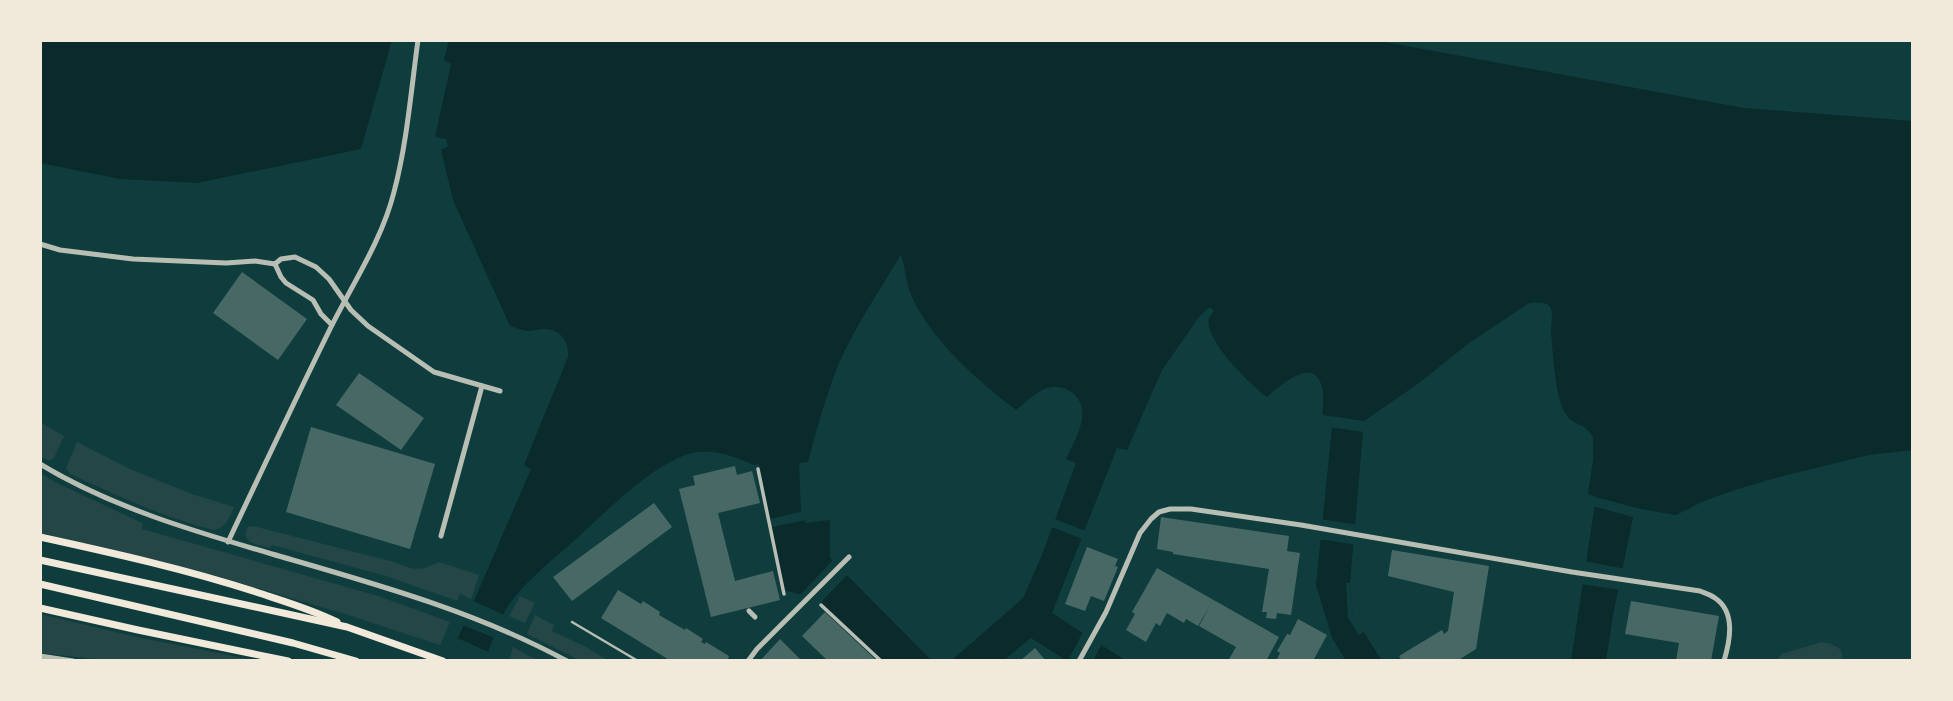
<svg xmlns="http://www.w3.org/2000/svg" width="1953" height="701" viewBox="0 0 1953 701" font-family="'Space Grotesk',sans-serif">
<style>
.green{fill:#244646}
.water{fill:#0a2a2b}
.pier{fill:#0f3d3e}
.building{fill:#486865}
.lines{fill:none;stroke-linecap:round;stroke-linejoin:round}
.service{stroke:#b8beb3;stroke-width:2.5}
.pedestrian{stroke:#b8beb3;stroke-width:3.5}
.minor{stroke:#b8beb3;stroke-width:5}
.secondary{stroke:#f1e9da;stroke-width:7}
</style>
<rect width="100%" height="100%" fill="#0f3d3e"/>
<g class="green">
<polygon points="40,422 64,436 54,458 49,461 40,456"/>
<path d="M77 442 130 469 189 493 234 507C229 519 226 527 214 530 164 518 117 495 70 474L66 468Z"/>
<polygon points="40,473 55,482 142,523 142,529 378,596 450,622 440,645 345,614 220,577 40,533"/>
<path d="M253 526 394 562C414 570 419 572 439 562L479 575 471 599 460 594 457 601 386 576 272 545 270 548C259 545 239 543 248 527Z"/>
<polygon points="520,596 535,603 525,623 509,616"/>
<polygon points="40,614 137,637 258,661 114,661 40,653"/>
<polygon points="535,615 554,625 552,631 586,647 609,661 581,661 527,634"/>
<path d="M1821 642C1832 644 1845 646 1842 661H1776L1782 654Z"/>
<polygon points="513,647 539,661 509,661"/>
</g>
<g class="water">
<polygon points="40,40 392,40 361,149 197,183 120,179 40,163"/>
<path d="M449 40H1374L1744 108 1913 121V450L1869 455 1783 476 1738 489 1704 501 1676 515 1635 508 1613 615 1606 661H1571L1596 497 1588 494 1593 460V437C1584 422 1575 426 1567 416 1555 401 1553 353 1551 333 1551 312 1559 300 1529 303L1469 343 1419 383 1364 421 1350 583 1353 615 1382 661H1346L1332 638 1316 585 1333 417 1323 415C1322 407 1324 400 1323 392 1317 352 1281 385 1267 397 1250 385 1213 347 1209 327 1207 320 1210 316 1214 311L1210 307 1199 317 1162 370 1127 450 1117 448 1052 613 1126 661H1067L1031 638 1003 661H951L1023 598 1042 555 1076 463 1066 459C1076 438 1096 406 1068 390 1063 387 1054 386 1047 388 1036 392 1025 403 1016 410 977 380 933 342 912 297 906 284 905 267 901 254 880 290 856 325 839 363 826 395 817 428 808 462L799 463 801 512 806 523 830 520V558L932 661H883L819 600 784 590 759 464 754 465C735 457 713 448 692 453 653 463 606 512 576 539 554 559 520 585 505 611 497 627 491 645 484 661H448L531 469 524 465 568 357C569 342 562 330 545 329 539 329 533 331 527 331 522 330 516 328 510 326L453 200 441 150 448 146 446 139 435 137 451 64 444 60Z"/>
</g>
<g class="pier">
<polygon points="1330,416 1364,421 1364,432 1329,427"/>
<polygon points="1595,497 1641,509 1640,512 1637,511 1636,518 1593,506"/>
<polygon points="804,511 808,519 811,519 772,527 770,519"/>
<polygon points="1052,518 1088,532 1085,540 1049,526"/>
<polygon points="1320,519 1359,525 1357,545 1318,539"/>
<polygon points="835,558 849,573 819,604 798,597"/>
<polygon points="1584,561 1626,569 1621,590 1580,584"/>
<polygon points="1346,583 1350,583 1353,615 1364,631 1359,635 1348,618"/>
<polygon points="471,600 507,616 497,639 460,624"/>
<polygon points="1084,630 1103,642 1093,661 1068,661"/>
<polygon points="455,637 491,653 488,661 445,661"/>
</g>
<g class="building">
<polygon points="242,272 307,319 278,360 213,313"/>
<polygon points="359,373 424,418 401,450 336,405"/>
<polygon points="311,427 435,464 410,549 286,512"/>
<polygon points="735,466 737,475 752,471 760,503 718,513 735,581 773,571 780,600 711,617 679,489 695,485 693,476"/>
<polygon points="654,503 672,527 572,601 553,577"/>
<polygon points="1161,517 1289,536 1287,551 1300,553 1291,615 1277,613 1276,619 1266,618 1267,612 1262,612 1269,569 1173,554 1173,552 1157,549"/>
<polygon points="1087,547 1118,559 1115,566 1118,567 1104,601 1091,596 1085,611 1065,604"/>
<polygon points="1392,550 1489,566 1476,649 1457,661 1402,661 1399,656 1442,630 1444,634 1448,631 1454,592 1388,576"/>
<polygon points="1157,568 1279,637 1266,661 1228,661 1236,647 1199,626 1211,604 1198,626 1186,619 1184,623 1167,613 1160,626 1156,623 1146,642 1126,630 1135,614 1132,612"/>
<polygon points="618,590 641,604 643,601 660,612 659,615 685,630 686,628 703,639 701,642 705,644 706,642 729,656 727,661 671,661 601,618"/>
<polygon points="1631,601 1719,616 1711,661 1676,661 1679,643 1625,634"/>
<polygon points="825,612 877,661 828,661 802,636"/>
<polygon points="1298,619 1327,635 1313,661 1276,661 1280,653 1277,651 1287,634 1290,635"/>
<polygon points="780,639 802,661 760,661"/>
<polygon points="1035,648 1046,661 1020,661"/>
</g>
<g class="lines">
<polyline class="service" points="572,622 638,661"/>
<g class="pedestrian">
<polyline points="758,469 784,594"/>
<polyline points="821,605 881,661"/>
</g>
<g class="minor">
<polyline points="40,244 60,250 133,259 226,263 255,261 275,264 281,259 295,257 316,267 329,279 351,310 368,326 434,372 500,391"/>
<polyline points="275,264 281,277 286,283 313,300 321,314 332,325"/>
<path d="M40 464C111 507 193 531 272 554 372 583 475 611 567 661"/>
<polyline points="441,536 482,386"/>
<path d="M228 542C262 470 296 398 331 327 353 283 382 240 394 192 407 143 411 91 418 40"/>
<polyline points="749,611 755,617"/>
<polyline points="40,656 73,661"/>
<polyline points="748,661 757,649 849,557"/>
<path d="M1079 661 1106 612 1140 533 1151 519 1159 512 1170 509H1191L1301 525 1572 572 1700 591C1705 593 1711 595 1715 598 1736 612 1730 641 1724 661"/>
</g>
<g class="secondary">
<path d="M40 537C113 553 185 569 256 592 283 601 311 609 337 622"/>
<polyline points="40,560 347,627 443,661"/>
<polyline points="40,584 293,643 356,661"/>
<polyline points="40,608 138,630 288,661"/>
</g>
</g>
<rect width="1953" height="701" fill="none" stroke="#f1e9da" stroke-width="84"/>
</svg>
